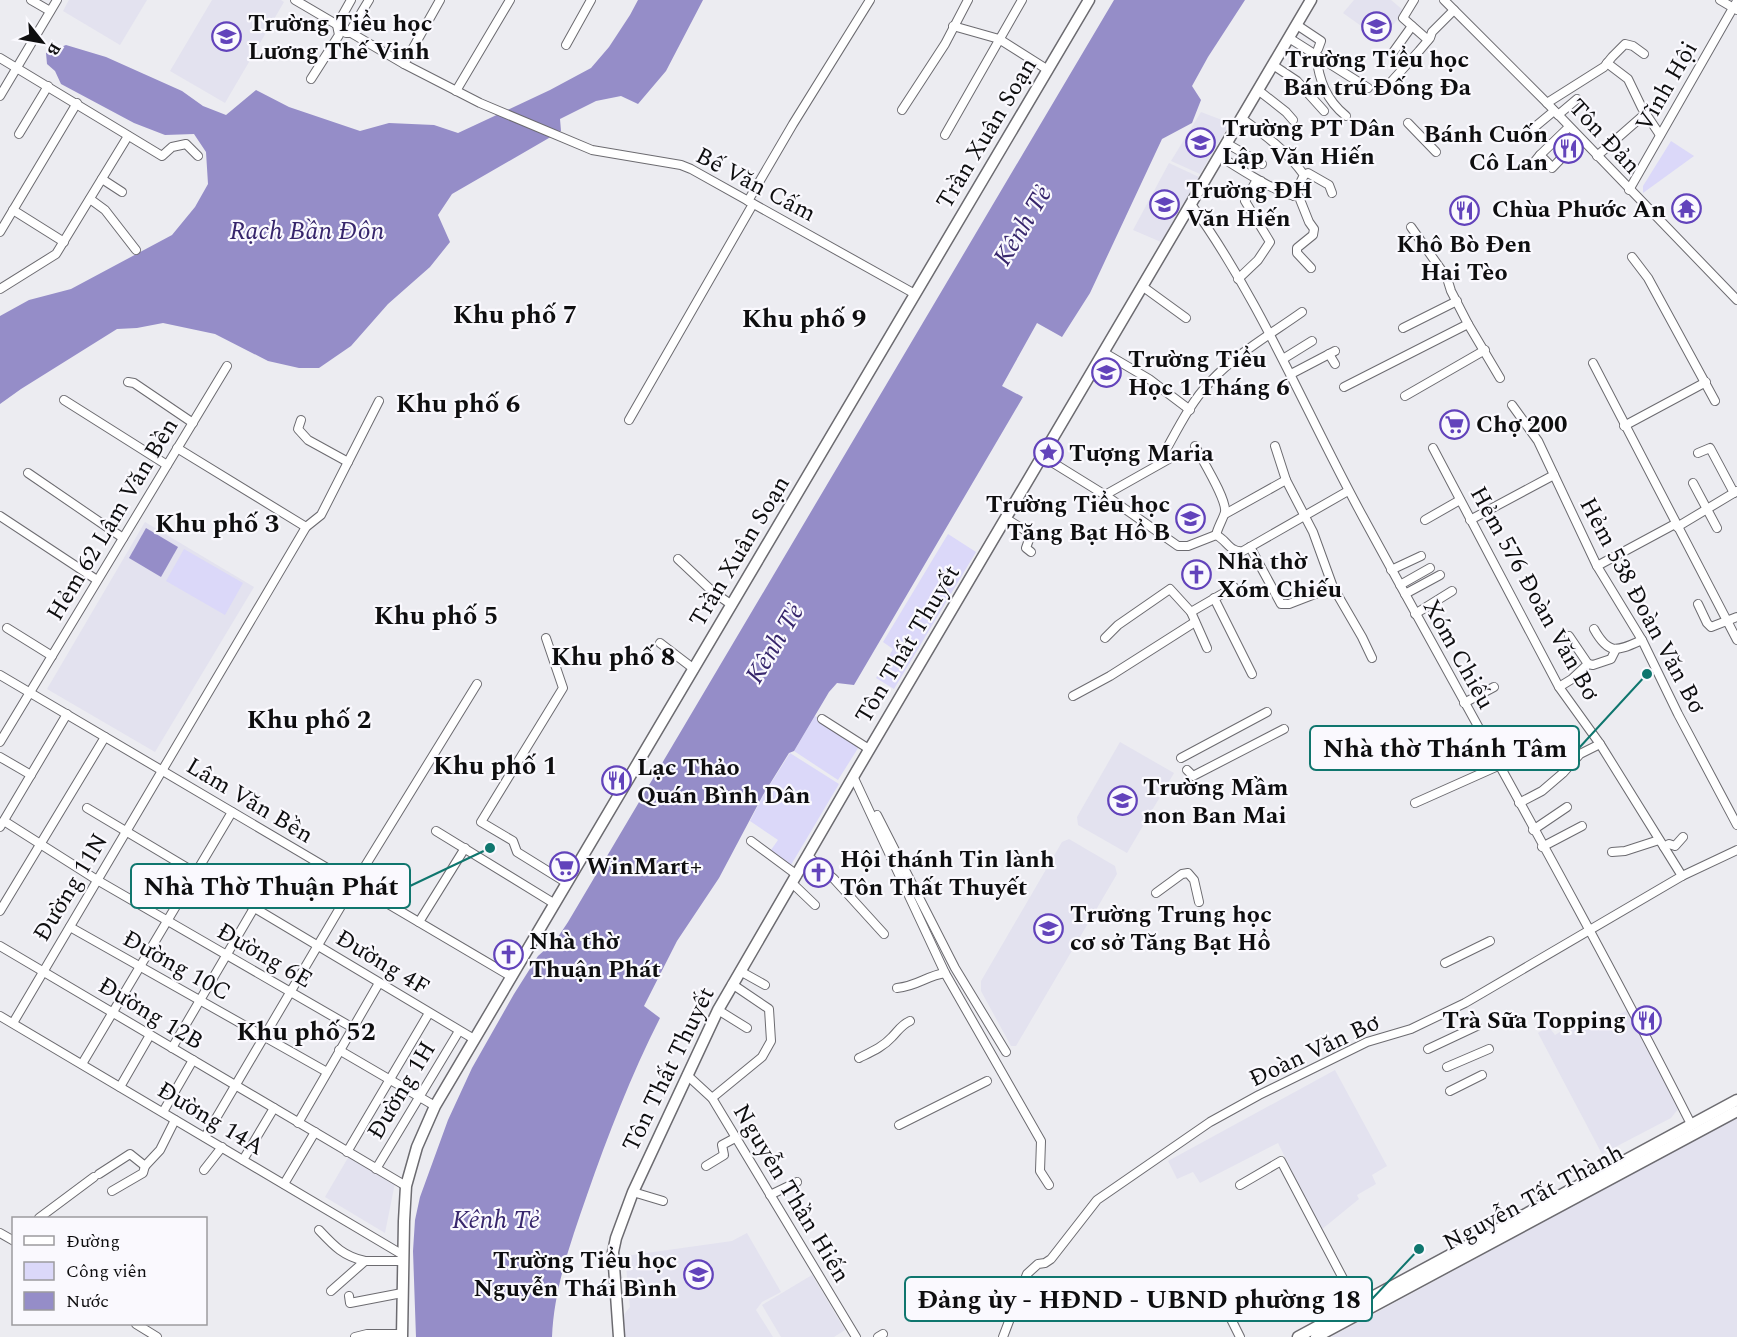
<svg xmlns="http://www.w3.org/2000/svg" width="1737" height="1337" viewBox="0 0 1737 1337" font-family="Spectral,serif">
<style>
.built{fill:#e3e2ef}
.green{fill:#dbd8f9}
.water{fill:#958dc8}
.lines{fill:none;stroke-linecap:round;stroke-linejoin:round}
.minor-casing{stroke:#6c6b70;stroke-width:10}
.major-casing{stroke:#6c6b70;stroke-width:13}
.minor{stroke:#fff;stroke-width:8}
.major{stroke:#fff;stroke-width:10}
.labels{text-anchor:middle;stroke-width:4.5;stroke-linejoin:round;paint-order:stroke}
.poi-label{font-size:24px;font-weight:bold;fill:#0e0e0f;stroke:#faf9fe;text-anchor:start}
.street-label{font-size:24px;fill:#0e0e0f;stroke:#faf9fe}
.water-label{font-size:26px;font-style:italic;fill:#37266c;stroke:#faf9fe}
.neighbourhood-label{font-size:26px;font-weight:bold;fill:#0e0e0f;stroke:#faf9fe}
.leader{fill:none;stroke:#0f766e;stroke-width:2}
.callout-dot{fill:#0f766e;stroke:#faf9fe;stroke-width:2}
.callout{fill:#faf9fe;stroke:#0f766e;stroke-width:2}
.callout-label{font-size:26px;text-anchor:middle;font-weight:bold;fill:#0e0e0f}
</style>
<rect width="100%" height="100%" fill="#ececf1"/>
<g class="built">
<polygon points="69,0 147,0 120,45 63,11"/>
<polygon points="212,0 281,0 284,2 225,103 170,71"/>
<polygon points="1354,0 1391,0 1404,11 1381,40 1343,13"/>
<polygon points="1201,112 1230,123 1200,174 1171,161"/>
<polygon points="1169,163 1199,177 1161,242 1133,230"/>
<polygon points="145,522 254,587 155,752 47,689"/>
<polygon points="1120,742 1174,773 1127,853 1078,825 1077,817"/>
<polygon points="1069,839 1115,866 1117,874 1016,1046 1011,1046 981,991 981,981 1062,842"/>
<polygon points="1630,1009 1678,1109 1671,1118 1602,1154 1538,1033 1548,1026 1555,1035 1587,1015 1596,1026"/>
<polygon points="1335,1070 1387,1166 1372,1175 1376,1184 1357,1195 1359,1199 1321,1230 1278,1143 1200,1183 1193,1172 1177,1179 1168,1161"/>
<polygon points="1737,1117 1737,1337 1331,1337 1383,1309"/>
<polygon points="349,1156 395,1183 385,1233 325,1197"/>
<polygon points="747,1233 781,1292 762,1302 756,1310 773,1337 624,1337 622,1317 630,1307 625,1256 732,1241"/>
<polygon points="812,1275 845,1330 834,1337 781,1337 762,1305"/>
</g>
<g class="green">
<polygon points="1671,141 1694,156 1643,193 1643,186"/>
<polygon points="948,534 976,552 894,689 876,678 893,649 883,642"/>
<polygon points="184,549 243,583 225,615 166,581"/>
<polygon points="815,716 860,745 838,780 794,751"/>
<polygon points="790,753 839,784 791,865 771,850 778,840 750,821 764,794"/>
</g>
<g class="water">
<polygon points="638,0 703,0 666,71 638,104 621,96 596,101 560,119 561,131 452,194 438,215 450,242 430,267 388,304 351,346 319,368 299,368 268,361 215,334 163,323 137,328 117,329 21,389 0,404 0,316 29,300 71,289 172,235 195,207 208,184 206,152 194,134 165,135 134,123 61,84 55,71 47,64 46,53 66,45 106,57 182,91 203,106 226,115 256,90 289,107 360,131 389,123 434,125 458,133 550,90 591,68 609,47 630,15"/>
<path d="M1114 0H1245L1208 57 1192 86 1201 100 1192 123 1162 139 1090 293 1062 337 1037 323 1002 386 1023 397 854 685 837 683 829 692 794 751 789 753 763 795 719 878 677 941 644 1006 660 1018C631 1075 608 1135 587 1195 571 1241 554 1288 552 1337H416L413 1251 415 1220 420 1197 448 1120 472 1068 514 994 538 956 556 940 568 922Z"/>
<polygon points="146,528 178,547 161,577 129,558"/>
</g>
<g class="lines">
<defs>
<g id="minor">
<polyline points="31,0 50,11"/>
<polyline points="295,0 404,64 480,103 592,150 681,165 691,169 915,294"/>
<polyline points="1414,0 1403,18 1428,40"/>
<polyline points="1444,0 1547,103 1737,300"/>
<polyline points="1720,0 1737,10"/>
<polyline points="1297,25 1321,41 1318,49"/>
<polyline points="953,26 999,39 1048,70"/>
<polyline points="346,33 349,33 369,0"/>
<polyline points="1289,38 1368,88"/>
<polyline points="566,45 591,0"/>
<polyline points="1394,51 1412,26"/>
<path d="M1316 55C1319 80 1326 100 1346 116"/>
<polyline points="0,58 162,156 172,147 186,144 198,156"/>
<polyline points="1607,63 1628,79 1642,108 1660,135"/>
<polyline points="404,64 440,0"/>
<polyline points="1273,65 1297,81 1324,111"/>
<polyline points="311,79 339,35 337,25 351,0"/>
<polyline points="1391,82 1419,51 1430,38 1432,32 1454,10"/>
<polyline points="1258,90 1286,112 1293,120"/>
<polyline points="456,91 510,0"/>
<polyline points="0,96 57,0"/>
<polyline points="1547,103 1604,67 1612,57 1625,44 1633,46 1644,54"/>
<polyline points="902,110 945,44 968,0"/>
<polyline points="1558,115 1577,99"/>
<path d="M1241 118C1264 134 1288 152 1304 175L1294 196"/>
<polyline points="1408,123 1436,152"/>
<polyline points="19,134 48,86"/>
<polyline points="945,135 1022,0"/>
<polyline points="1524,136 1554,111"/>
<polyline points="1226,143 1262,164"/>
<path d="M1219 156C1241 169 1275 193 1299 197L1309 222 1314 229 1313 235 1297 248V253L1311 268"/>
<polyline points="1597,156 1646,113"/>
<polyline points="1549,164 1540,155 1569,127"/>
<polyline points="1531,166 1540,155"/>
<polyline points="1552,168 1580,139"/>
<polyline points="1304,175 1308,173 1329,185 1332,193"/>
<polyline points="102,179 122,192"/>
<polyline points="1629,190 1737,1"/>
<polyline points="90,199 105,210 136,250"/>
<polyline points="748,201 793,124 870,0"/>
<path d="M1191 204C1261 301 1306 413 1363 517 1473 719 1587 919 1691 1124"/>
<polyline points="13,210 64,242"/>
<polyline points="1411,227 1447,278 1451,291 1468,324 1500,378"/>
<polyline points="0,232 77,103"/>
<polyline points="1632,257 1648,278 1715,401"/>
<polyline points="1238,279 1258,260 1270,242 1245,201 1255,183 1261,181"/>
<polyline points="1142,286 1186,318"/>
<polyline points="0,289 56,254 128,136"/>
<polyline points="1403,328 1457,301"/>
<polyline points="1103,352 1149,379 1190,410"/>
<polyline points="1329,354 1335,364"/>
<polyline points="1283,359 1312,341"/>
<polyline points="1593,363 1737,640"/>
<polyline points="1291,374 1335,351"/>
<polyline points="128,382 134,383 193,423"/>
<polyline points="1344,387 1468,324"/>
<polyline points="1405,396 1485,350"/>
<polyline points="64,400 167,465"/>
<polyline points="1512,405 1538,441 1597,566 1642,640 1678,714 1737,825"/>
<polyline points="301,420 298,429 308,440 348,462"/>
<polyline points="629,420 753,204"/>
<polyline points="1624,426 1706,382"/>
<path d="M1195 446C1202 460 1227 499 1225 512 1223 519 1218 527 1216 535"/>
<polyline points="1275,446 1286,480"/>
<polyline points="177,448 306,527"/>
<polyline points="1433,448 1559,687 1600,744 1682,876"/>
<polyline points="1698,453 1710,448 1734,493"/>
<polyline points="1042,456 1105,495 1178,546 1188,546 1216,535"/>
<path d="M1158 464C1174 437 1188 405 1210 382 1236 354 1271 334 1302 312"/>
<polyline points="28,473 123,538"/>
<polyline points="1693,483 1717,528"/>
<polyline points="1105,495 1176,455"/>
<polyline points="1225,514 1286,480 1313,532 1333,587 1362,637 1372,658"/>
<polyline points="0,516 97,580"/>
<polyline points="1005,518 1031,534 1026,548 1031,552"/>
<polyline points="1425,520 1460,500"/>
<polyline points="1470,520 1554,475"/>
<polyline points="1677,527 1737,491"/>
<path d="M1216 535C1227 540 1230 553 1243 551L1348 491"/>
<polyline points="1250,547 1281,604 1289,604 1333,587"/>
<polyline points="678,559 713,592 732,605"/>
<polyline points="1597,566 1675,524"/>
<polyline points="1391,570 1421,556"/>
<polyline points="1400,585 1430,568"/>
<polyline points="1405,594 1440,575"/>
<polyline points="1214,598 1252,674"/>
<polyline points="1698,604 1707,623 1711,627 1737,617"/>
<polyline points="1191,612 1234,587"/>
<polyline points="1415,614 1452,591"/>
<polyline points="7,628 52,656"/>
<path d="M1594 629C1609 656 1617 651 1642 640"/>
<polyline points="546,638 563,688 481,822 513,841 517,852 567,883"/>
<polyline points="1105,638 1118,625 1170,589 1191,612 1207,648"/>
<polyline points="660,643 694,669"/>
<polyline points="1588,664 1593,665 1611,659 1616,649"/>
<polyline points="0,675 512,977"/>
<polyline points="1559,687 1572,679 1588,664 1569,636"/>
<polyline points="1073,696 1110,676 1195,622"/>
<polyline points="1464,703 1494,687"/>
<polyline points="822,719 869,749"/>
<polyline points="0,742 227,366"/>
<polyline points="0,757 31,775"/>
<polyline points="1181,758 1267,712"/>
<polyline points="1187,770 1193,776 1284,729"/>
<polyline points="853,776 945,973 1041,1141 1040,1171 1049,1185"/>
<polyline points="1415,803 1498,766"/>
<polyline points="1519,803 1542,791 1563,773 1580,754 1600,744"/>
<polyline points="87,808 474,1039"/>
<polyline points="877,815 955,968 1006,1052"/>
<polyline points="4,821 97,880 353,1028"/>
<polyline points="0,827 67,714"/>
<polyline points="1533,830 1567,807"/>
<polyline points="436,831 555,904"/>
<polyline points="751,841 797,875"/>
<polyline points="1542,847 1582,826"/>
<polyline points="1664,847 1669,844 1675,846 1683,837"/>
<polyline points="1612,852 1625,851 1659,840"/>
<polyline points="808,856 834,879 884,934"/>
<polyline points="792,883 815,905"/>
<polyline points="1156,893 1182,874 1188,873 1194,880 1199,902"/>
<polyline points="0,911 105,737"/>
<polyline points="419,922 465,848"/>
<polyline points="70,927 327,1072"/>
<polyline points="0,946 406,1186"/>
<polyline points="1445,963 1490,941"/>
<polyline points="740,971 765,985"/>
<path d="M897 988C918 986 926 976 945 973"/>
<polyline points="718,1010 747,1028"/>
<polyline points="0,1016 403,1255"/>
<polyline points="13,1023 306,527 321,515 379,401"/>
<polyline points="172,1048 254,908"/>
<polyline points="1428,1049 1477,1026"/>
<polyline points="339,1050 435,1106"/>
<path d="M859 1058C871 1052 883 1047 892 1037 898 1031 901 1025 910 1021"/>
<polyline points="82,1064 232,812"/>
<polyline points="1447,1067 1489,1049"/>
<polyline points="687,1075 712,1098 856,1337"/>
<polyline points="120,1087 150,1035"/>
<polyline points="1450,1091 1482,1075"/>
<polyline points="712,1098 762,1057 771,1041 769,1009 732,984"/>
<polyline points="163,1112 193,1060"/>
<polyline points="298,1123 379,983"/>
<polyline points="899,1125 987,1081"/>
<polyline points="205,1137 354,884 477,684"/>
<polyline points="347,1152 429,1013"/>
<polyline points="243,1160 274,1108"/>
<polyline points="706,1166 724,1155 722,1145 735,1138"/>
<polyline points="376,1169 459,1031"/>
<polyline points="204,1170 222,1147"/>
<polyline points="99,1174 130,1154 145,1166 160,1150 175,1120"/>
<polyline points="284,1184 315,1132"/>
<polyline points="1240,1185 1281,1161 1357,1305"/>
<polyline points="112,1191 143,1173 145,1166"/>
<polyline points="633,1192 663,1201"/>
<polyline points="770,1195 797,1182"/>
<polyline points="39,1218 94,1177"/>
<path d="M319 1230C334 1246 343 1256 365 1261"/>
<polyline points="0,1233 14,1241"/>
<polyline points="331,1291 365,1261 403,1261"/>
<polyline points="349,1296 350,1303 402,1293"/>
<polyline points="1221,1299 1240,1337"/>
<polyline points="136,1324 157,1337"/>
<polyline points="355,1337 367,1334 402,1334"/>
<polyline points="878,1337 883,1334"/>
<polyline points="1003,1337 1027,1274 1038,1264 1045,1263 1051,1259 1097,1200 1210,1122 1259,1095 1367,1042 1411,1029 1465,1003 1682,876 1737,850"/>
</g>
<g id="major">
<polyline points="402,1337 404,1221 406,1186 417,1147 435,1106 1089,0"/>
<polyline points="619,1337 613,1252 616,1238 633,1192 718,1010 856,772 1311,0"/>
<polyline points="1298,1337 1737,1100"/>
<polyline points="1316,1337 1737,1111"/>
</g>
</defs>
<use href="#minor" class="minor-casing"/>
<use href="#major" class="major-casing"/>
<use href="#minor" class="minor"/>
<use href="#major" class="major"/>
</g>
<defs>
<symbol id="school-ring" viewBox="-11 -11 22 22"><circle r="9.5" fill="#faf9fe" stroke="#6243bb" stroke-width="1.5"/><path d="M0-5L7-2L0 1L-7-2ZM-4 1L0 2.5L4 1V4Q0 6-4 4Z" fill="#6243bb"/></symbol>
<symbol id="restaurant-ring" viewBox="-11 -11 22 22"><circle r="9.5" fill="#faf9fe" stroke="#6243bb" stroke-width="1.5"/><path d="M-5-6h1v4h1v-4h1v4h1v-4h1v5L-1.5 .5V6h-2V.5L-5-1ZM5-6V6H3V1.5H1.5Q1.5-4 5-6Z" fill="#6243bb"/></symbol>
<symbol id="university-ring" viewBox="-11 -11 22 22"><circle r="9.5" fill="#faf9fe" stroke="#6243bb" stroke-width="1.5"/><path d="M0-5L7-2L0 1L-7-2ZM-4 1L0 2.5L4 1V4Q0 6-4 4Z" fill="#6243bb"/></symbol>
<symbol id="temple-ring" viewBox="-11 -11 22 22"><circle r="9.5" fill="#faf9fe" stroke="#6243bb" stroke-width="1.5"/><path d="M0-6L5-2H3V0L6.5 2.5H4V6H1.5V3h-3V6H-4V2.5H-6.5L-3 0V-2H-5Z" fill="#6243bb"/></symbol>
<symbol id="supermarket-ring" viewBox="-11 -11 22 22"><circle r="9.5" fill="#faf9fe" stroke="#6243bb" stroke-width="1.5"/><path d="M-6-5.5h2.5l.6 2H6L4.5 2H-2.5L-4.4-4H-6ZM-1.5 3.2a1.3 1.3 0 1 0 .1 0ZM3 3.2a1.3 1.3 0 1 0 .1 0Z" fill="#6243bb"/></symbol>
<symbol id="sight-ring" viewBox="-11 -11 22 22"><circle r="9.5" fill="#faf9fe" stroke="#6243bb" stroke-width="1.5"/><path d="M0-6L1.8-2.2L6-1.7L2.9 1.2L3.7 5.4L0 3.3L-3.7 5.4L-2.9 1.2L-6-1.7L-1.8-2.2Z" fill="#6243bb"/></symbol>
<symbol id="church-ring" viewBox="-11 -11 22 22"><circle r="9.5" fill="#faf9fe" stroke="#6243bb" stroke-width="1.5"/><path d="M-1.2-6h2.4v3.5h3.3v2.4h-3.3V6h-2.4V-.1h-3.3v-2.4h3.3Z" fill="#6243bb"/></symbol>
</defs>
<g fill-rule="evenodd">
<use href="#school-ring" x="1360" y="10" width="33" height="33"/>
<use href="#school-ring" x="210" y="20" width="33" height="33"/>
<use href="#school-ring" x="1184" y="126" width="33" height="33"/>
<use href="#restaurant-ring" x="1552" y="132" width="33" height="33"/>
<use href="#university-ring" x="1148" y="188" width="33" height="33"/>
<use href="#temple-ring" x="1670" y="192" width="33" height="33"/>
<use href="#restaurant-ring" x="1448" y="194" width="33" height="33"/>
<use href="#school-ring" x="1090" y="356" width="33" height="33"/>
<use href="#supermarket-ring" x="1438" y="408" width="33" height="33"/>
<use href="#sight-ring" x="1032" y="436" width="33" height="33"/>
<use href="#school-ring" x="1174" y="502" width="33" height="33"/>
<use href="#church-ring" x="1180" y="558" width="33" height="33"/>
<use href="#restaurant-ring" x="600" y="764" width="33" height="33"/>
<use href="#school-ring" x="1106" y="784" width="33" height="33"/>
<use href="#supermarket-ring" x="548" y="850" width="33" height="33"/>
<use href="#church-ring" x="802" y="856" width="33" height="33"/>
<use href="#school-ring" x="1032" y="912" width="33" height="33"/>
<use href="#church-ring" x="492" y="938" width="33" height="33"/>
<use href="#restaurant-ring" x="1630" y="1004" width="33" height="33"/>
<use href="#school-ring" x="682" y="1258" width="33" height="33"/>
</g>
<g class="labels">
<g class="poi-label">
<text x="248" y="31">Trường Tiểu học<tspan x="248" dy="28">Lương Thế Vinh</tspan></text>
<text x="1377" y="67" text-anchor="middle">Trường Tiểu học<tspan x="1377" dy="28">Bán trú Đống Đa</tspan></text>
<text x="1222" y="136">Trường PT Dân<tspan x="1222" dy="28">Lập Văn Hiến</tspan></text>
<text x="1548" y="142" text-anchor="end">Bánh Cuốn<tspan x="1548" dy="28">Cô Lan</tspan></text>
<text x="1186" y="198">Trường ĐH<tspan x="1186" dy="28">Văn Hiến</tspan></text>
<text x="1666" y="217" text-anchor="end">Chùa Phước An</text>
<text x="1464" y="252" text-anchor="middle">Khô Bò Đen<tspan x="1464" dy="28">Hai Tèo</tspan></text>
<text x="1128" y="367">Trường Tiểu<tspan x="1128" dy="28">Học 1 Tháng 6</tspan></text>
<text x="1476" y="432">Chợ 200</text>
<text x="1069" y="461">Tượng Maria</text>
<text x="1170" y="512" text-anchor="end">Trường Tiểu học<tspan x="1170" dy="28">Tăng Bạt Hổ B</tspan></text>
<text x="1217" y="569">Nhà thờ<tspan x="1217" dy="28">Xóm Chiếu</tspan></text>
<text x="637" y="775">Lạc Thảo<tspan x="637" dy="28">Quán Bình Dân</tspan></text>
<text x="1143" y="795">Trường Mầm<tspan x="1143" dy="28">non Ban Mai</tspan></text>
<text x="840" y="867">Hội thánh Tin lành<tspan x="840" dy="28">Tôn Thất Thuyết</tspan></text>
<text x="586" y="874">WinMart+</text>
<text x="1070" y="922">Trường Trung học<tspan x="1070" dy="28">cơ sở Tăng Bạt Hổ</tspan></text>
<text x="529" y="949">Nhà thờ<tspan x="529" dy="28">Thuận Phát</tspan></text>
<text x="1626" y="1028" text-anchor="end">Trà Sữa Topping</text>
<text x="677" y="1268" text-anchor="end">Trường Tiểu học<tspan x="677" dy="28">Nguyễn Thái Bình</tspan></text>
</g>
<g class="street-label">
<text transform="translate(1666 86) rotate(-60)" y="8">Vĩnh Hội</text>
<text transform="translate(986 133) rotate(-59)" y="8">Trần Xuân Soạn</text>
<text transform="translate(1605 136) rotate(47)" y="8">Tôn Đản</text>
<text transform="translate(756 184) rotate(28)" y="8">Bế Văn Cấm</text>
<text transform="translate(112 519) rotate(-59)" y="8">Hẻm 62 Lâm Văn Bền</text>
<text transform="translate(739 551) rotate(-59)" y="8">Trần Xuân Soạn</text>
<text transform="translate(1535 593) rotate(61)" y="8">Hẻm 576 Đoàn Văn Bơ</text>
<text transform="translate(1643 605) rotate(62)" y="8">Hẻm 538 Đoàn Văn Bơ</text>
<text transform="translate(907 644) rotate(-59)" y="8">Tôn Thất Thuyết</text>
<text transform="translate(1459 654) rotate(61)" y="8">Xóm Chiếu</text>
<text transform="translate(250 800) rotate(31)" y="8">Lâm Văn Bền</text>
<text transform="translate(70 887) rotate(-59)" y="8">Đường 11N</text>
<text transform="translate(265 955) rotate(30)" y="8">Đường 6E</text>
<text transform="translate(383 962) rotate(31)" y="8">Đường 4F</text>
<text transform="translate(177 965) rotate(29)" y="8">Đường 10C</text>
<text transform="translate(151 1013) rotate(31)" y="8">Đường 12B</text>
<text transform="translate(1314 1050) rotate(-25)" y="8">Đoàn Văn Bơ</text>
<text transform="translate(668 1069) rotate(-64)" y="8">Tôn Thất Thuyết</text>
<text transform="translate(401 1090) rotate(-59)" y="8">Đường 1H</text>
<text transform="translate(211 1118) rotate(31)" y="8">Đường 14A</text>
<text transform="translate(792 1193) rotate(59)" y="8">Nguyễn Thần Hiến</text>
<text transform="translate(1533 1197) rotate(-28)" y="8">Nguyễn Tất Thành</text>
</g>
<g class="water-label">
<text transform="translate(1022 225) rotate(-59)" y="9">Kênh Tẻ</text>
<text x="307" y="239">Rạch Bần Đôn</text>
<text transform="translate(774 643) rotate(-59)" y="9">Kênh Tẻ</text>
<text x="496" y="1228">Kênh Tẻ</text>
</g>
<g class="neighbourhood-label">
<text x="515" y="323">Khu phố 7</text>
<text x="804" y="327">Khu phố 9</text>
<text x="458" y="412">Khu phố 6</text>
<text x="217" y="532">Khu phố 3</text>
<text x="436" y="624">Khu phố 5</text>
<text x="613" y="665">Khu phố 8</text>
<text x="309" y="728">Khu phố 2</text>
<text x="495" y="774">Khu phố 1</text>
<text x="306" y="1040">Khu phố 52</text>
</g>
</g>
<path class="leader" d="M1647 674L1579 748M490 848L410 886M1419 1249L1372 1299"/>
<g class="callout-dot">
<circle cx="1647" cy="674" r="6"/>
<circle cx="490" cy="848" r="6"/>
<circle cx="1419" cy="1249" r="6"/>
</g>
<g class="callout">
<rect x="1310" y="726" width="269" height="44" rx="6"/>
<rect x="131" y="864" width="279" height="44" rx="6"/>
<rect x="905" y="1277" width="467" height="44" rx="6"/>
</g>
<g class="callout-label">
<text x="1445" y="757">Nhà thờ Thánh Tâm</text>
<text x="271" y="895">Nhà Thờ Thuận Phát</text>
<text x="1139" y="1308">Đảng ủy - HĐND - UBND phường 18</text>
</g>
<rect x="12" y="1217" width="195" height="108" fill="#faf9fe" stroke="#9c9b9e" stroke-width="1.5"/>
<rect x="24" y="1236" width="30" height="9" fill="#ffffff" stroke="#9c9b9e" stroke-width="1.5"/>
<text x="66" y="1247" font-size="18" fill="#0e0e0f">Đường</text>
<rect x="24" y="1262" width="30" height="18" fill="#dbd8f9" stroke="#9c9b9e" stroke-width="1.5"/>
<text x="66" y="1277" font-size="18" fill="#0e0e0f">Công viên</text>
<rect x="24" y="1292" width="30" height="18" fill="#958dc8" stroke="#9c9b9e" stroke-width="1.5"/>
<text x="66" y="1307" font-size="18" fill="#0e0e0f">Nước</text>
<g transform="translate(42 42) rotate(121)" stroke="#faf9fe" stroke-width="4.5" paint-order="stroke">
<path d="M0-4.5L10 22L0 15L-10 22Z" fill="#0e0e0f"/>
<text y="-9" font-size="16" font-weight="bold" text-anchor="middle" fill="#0e0e0f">B</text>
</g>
</svg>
